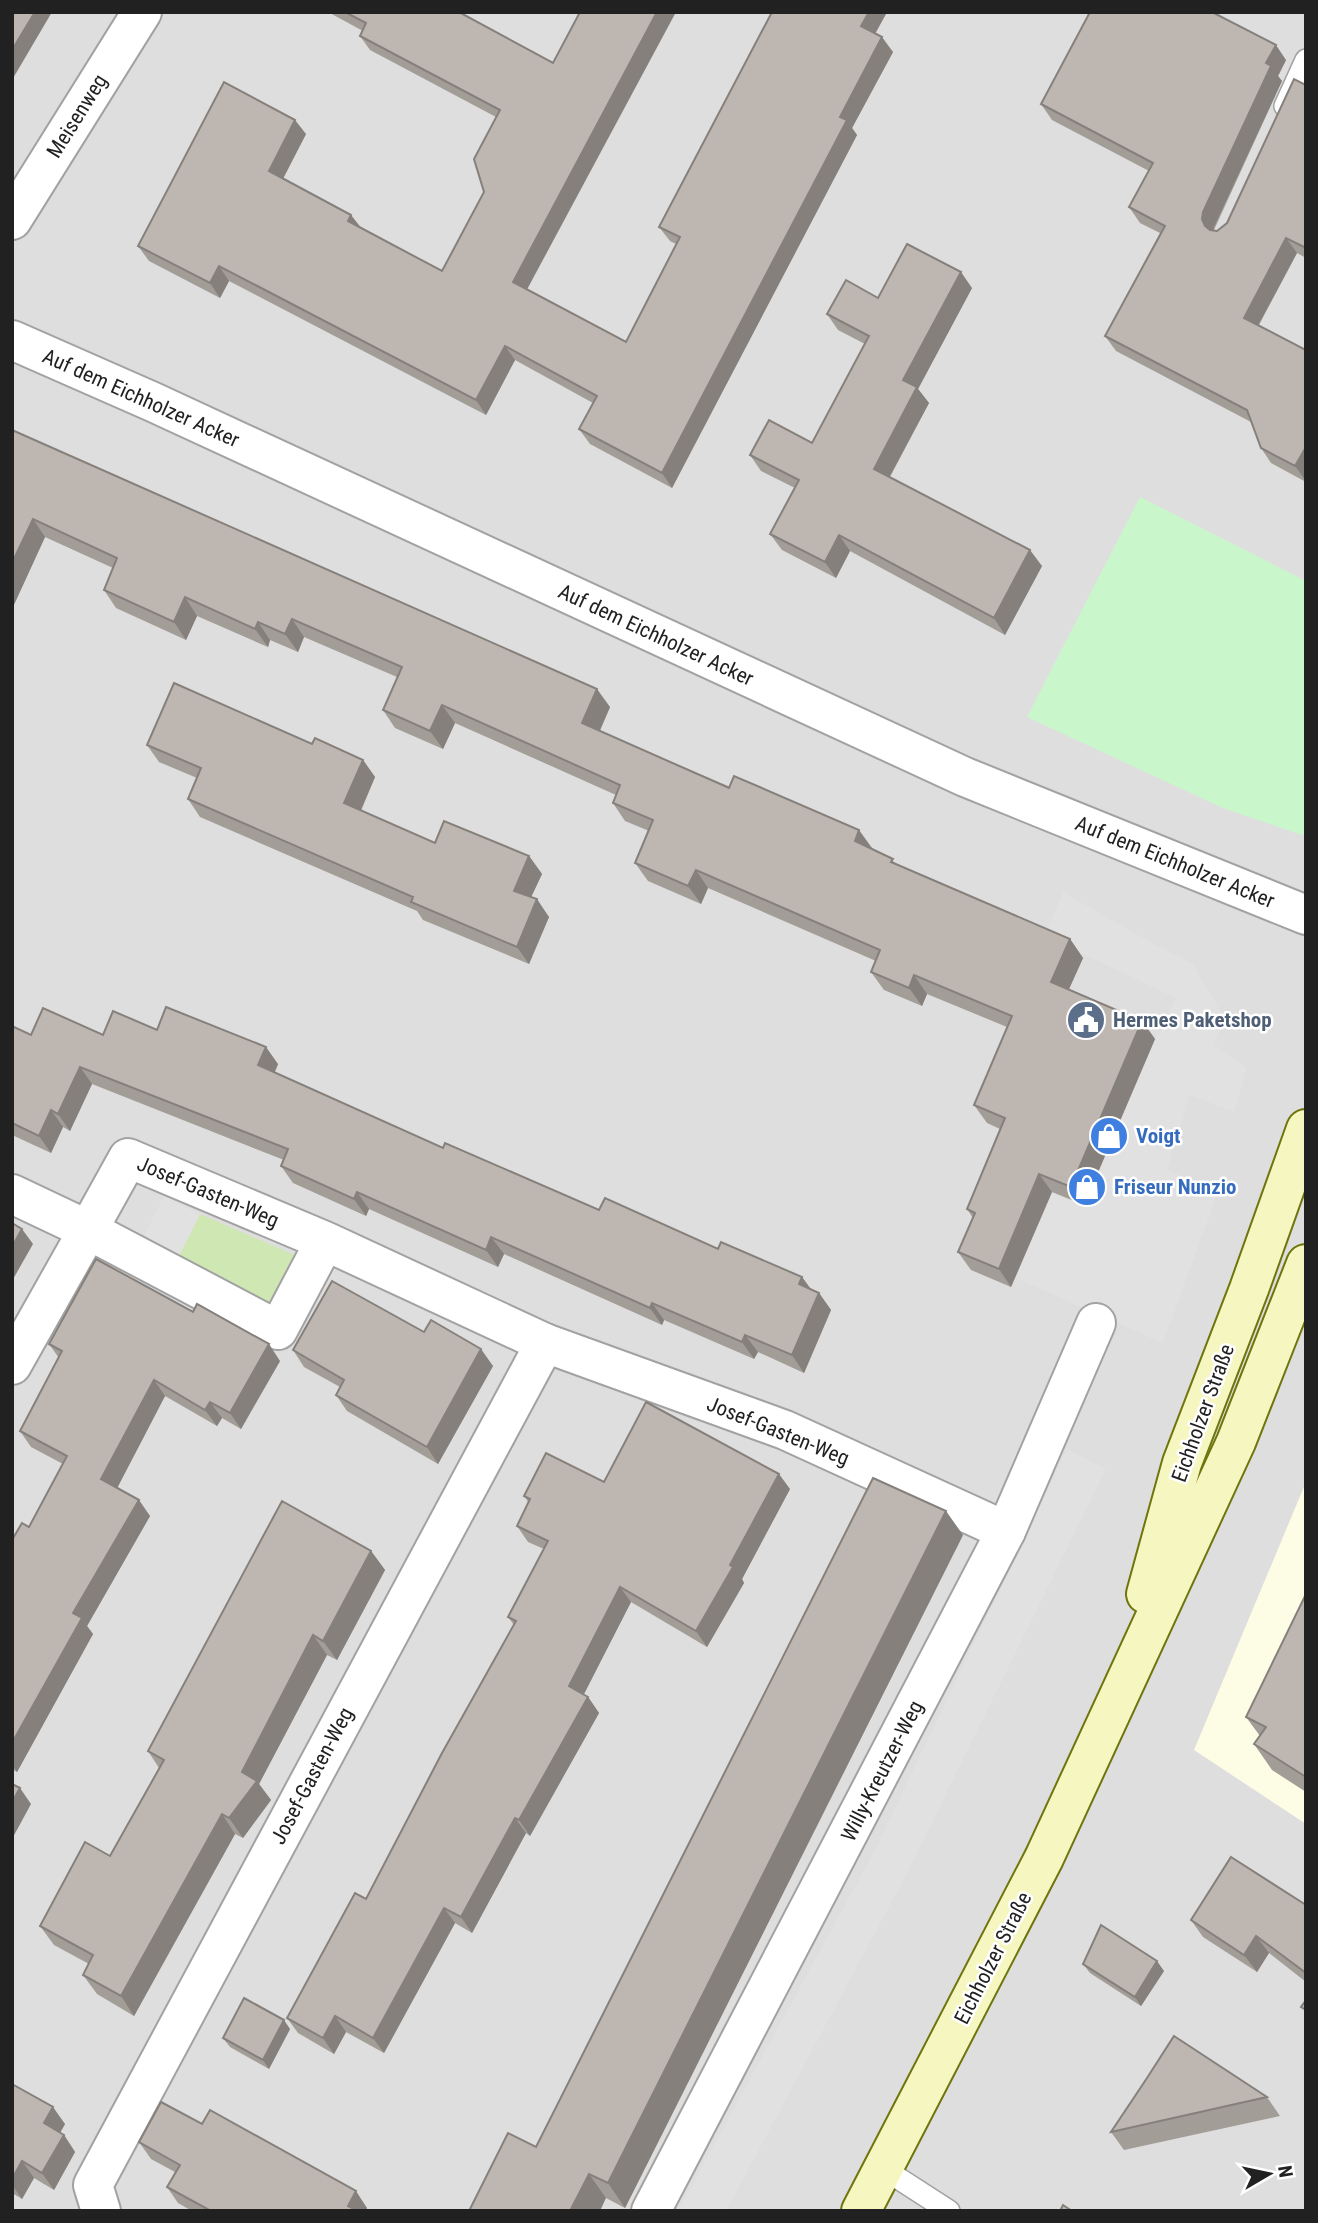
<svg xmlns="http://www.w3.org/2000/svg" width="1318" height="2223" viewBox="0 0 1318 2223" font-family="'Roboto Condensed',sans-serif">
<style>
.residential{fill:#dfdede}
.education{fill:#fdfce5}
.grass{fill:#cfe7b2}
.park{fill:#c9f7cb}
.parking{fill:#e1e1e1}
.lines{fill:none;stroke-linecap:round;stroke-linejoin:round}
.lane-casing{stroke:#a2a2a2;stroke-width:24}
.street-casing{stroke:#a2a2a2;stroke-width:42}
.secondary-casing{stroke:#6e750c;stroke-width:42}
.lane{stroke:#fff;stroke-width:21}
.street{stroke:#fff;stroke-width:38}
.secondary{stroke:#f6f6c1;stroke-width:38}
.wall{fill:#a39d98}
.shaded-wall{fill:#85807c}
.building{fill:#beb7b1;stroke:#85807c;stroke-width:2}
.labels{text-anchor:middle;stroke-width:5;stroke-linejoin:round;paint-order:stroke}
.street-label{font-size:21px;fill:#212121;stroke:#fff}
.service-label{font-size:21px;font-weight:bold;fill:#4e5e75;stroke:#fff;text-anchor:start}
.shop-label{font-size:21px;font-weight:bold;fill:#366cbe;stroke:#fff;text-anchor:start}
</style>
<rect width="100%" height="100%" fill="#f1eee8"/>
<rect class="residential" x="12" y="12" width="1294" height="2199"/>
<polygon class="education" points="1306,1482 1306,1824 1194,1750"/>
<polygon class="grass" points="200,1214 299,1257 271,1312 178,1258"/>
<polygon class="park" points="1140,497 1306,581 1306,833 1302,835 1223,808 1027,717"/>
<g class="parking">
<polygon points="1063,892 1150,942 1192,963 1224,1017 1214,1044 1247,1068 1234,1112 1190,1095 1167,1170 1218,1192 1163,1343 1016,1278 1052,1193 1084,1207 1156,1037 1176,998 1045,936"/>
<polygon points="164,1196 200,1214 178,1258 142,1240"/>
<polygon points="1067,1449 1106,1469 907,1873 726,2211 678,2211 875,1850"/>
</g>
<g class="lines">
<defs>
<g id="lane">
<polyline points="1285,106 1306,60"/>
<polyline points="884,2169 949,2211"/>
</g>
<g id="street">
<polyline points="12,220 142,12"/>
<polyline points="12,340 153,402 965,777 1306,915"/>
<polyline points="12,1194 88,1230 12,1365"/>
<polyline points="545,1343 785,1430 1006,1531"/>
<polyline points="101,2211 93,2185 545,1343 325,1241 128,1158 88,1230 278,1330 325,1241"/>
<polyline points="651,2211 1006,1531 1096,1323"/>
</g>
<g id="secondary">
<polyline points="1146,1594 1182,1463 1249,1289 1306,1129"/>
<polyline points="861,2211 1044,1858 1236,1442 1306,1264"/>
</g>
</defs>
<use href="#lane" class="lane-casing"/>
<use href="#street" class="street-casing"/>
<use href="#secondary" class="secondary-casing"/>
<use href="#lane" class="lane"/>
<use href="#street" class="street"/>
<use href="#secondary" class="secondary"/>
</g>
<g class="wall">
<polygon points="328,12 459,12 553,63 527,290 626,342 676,244 670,241 659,227 772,12 887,12 875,34 893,52 852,128 857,135 672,488 590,444 579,429 593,403 515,360 486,415 229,281 220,298 149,261 138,246 306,134 283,179 361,228 442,271 484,192 496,117 370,50 360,36 363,31"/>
<polygon points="1286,60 1278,76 1282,81 1214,230 1217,231 1227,223 1306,85 1306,258 1297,253 1259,325 1306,350 1306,482 1271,463 1261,448 1251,422 1116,351 1105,336 1160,233 1140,223 1129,207 1149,171 1052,120 1041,104"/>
<polygon points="972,288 918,389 929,403 890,477 1042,566 1005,635 850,551 836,578 782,550 770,534 795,488 761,471 750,455 812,443 865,344 838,330 827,314 878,298"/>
<polygon points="12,430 610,707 600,731 872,848 897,864 1070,939 1083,958 1069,989 1142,1021 1155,1039 1084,1205 1052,1192 1011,1287 971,1270 958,1252 973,1218 967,1209 1000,1129 987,1123 974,1105 1007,1027 927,994 922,1006 884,990 871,972 876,961 708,888 701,904 648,881 635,863 649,831 625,821 613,803 616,795 455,723 443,749 395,728 383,710 397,677 304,637 298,652 270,640 268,647 197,616 186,640 116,608 104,590 113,568 45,537 12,609"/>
<polygon points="312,744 363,760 375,777 361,811 435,843 529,856 542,874 531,897 549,917 529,964 423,920 417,911 200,817 188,799 197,778 159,762 147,745"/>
<polygon points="12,1026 31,1035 103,1035 157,1030 278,1064 275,1072 443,1148 599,1210 802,1277 811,1289 819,1293 831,1310 804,1373 758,1352 754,1359 664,1320 662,1325 504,1254 498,1267 369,1209 366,1216 293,1183 281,1166 284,1160 92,1084 70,1131 63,1127 51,1153 12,1135"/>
<polygon points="424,1332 493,1366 438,1464 347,1411 336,1395 340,1387 304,1367 293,1350"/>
<polygon points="49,1344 280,1361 241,1429 222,1418 217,1426 165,1396 117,1488 150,1516 87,1626 93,1634 17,1772 12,1769 12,1540 29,1527 63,1464 31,1447 20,1431 59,1358"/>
<polygon points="604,1482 790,1489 742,1579 744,1583 707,1647 631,1602 583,1695 588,1697 599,1713 530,1836 526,1833 472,1933 455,1923 384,2053 346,2032 334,2054 298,2033 287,2018 366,1899 514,1625 508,1617 544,1549 528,1542 517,1526 529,1503 524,1496"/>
<polygon points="963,1535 625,2208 606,2198 536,2147"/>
<polygon points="371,1551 385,1570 337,1660 327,1655 259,1784 271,1800 243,1838 235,1834 134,2016 97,1994 83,1975 89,1964 54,1945 40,1926 110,1856 159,1768 148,1751"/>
<polygon points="1306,1596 1306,1792 1272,1770 1254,1744 1260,1736 1246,1717"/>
<polygon points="1306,1905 1306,1982 1269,1953 1257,1972 1203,1937 1191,1920"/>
<polygon points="1083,1964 1164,1971 1141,2006 1090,1973"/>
<polygon points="290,2029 269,2069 230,2047 223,2038"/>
<polygon points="12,2084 65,2124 60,2133 64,2135 75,2152 54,2190 34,2178 22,2199 12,2193"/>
<polygon points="1267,2097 1280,2116 1124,2150 1111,2132"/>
<polygon points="202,2124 367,2208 366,2211 192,2211 178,2203 167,2187 175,2172 151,2159 139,2142"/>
</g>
<g class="shaded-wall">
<polygon points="35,12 52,12 12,80 12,50"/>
<polygon points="657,12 676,12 523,297 513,282"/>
<polygon points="869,12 887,12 871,41 861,26"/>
<polygon points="882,37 893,52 852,128 857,135 672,488 662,473 840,117"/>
<polygon points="1276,45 1286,60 1278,76 1282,81 1214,227 1213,235 1205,226 1202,219 1203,212 1266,63"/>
<polygon points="295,120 306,134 279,186 269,171"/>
<polygon points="351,215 362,229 348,221"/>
<polygon points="1286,238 1297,253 1254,333 1244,318"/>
<polygon points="219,266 229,281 220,298 210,283"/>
<polygon points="961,272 972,288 918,389 929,403 885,485 874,469 903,380"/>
<polygon points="505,346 515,360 486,415 476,400"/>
<polygon points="1306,447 1306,481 1295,466"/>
<polygon points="33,519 45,537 12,609 12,563"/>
<polygon points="839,535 850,551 836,578 825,562"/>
<polygon points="1030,550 1042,566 1005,635 994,618"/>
<polygon points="185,597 197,616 186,640 174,622"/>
<polygon points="292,619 304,637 298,652 285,634"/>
<polygon points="258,622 270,640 268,647 255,629"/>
<polygon points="597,689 610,707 595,741 582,723"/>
<polygon points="442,705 455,723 443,749 430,731"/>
<polygon points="363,760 375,777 356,821 344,803"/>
<polygon points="859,830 872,848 867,859 855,841"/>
<polygon points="529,856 542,874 526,908 514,891"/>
<polygon points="696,870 708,888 701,904 688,886"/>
<polygon points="537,899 549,917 529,964 517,947"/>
<polygon points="1070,939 1083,958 1064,1000 1051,982"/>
<polygon points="914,975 927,994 922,1006 909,988"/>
<polygon points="1142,1021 1155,1039 1084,1205 1071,1187"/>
<polygon points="266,1047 278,1064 270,1082 258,1065"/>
<polygon points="80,1067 92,1084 70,1131 58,1114"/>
<polygon points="51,1110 63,1127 51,1153 39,1136"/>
<polygon points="1039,1174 1052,1192 1011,1287 999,1269"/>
<polygon points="357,1192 369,1209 366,1216 354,1199"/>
<polygon points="22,1229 33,1244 12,1281 12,1247"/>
<polygon points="491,1237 504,1254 498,1267 486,1250"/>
<polygon points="802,1277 814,1294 799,1284"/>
<polygon points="819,1293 831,1310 804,1373 792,1355"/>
<polygon points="652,1303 664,1320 662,1325 650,1308"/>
<polygon points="745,1335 758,1352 754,1359 742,1342"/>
<polygon points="269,1344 280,1361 241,1429 230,1413"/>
<polygon points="481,1349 493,1366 438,1464 427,1447"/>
<polygon points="154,1380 165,1396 113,1496 101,1479"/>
<polygon points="210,1402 222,1418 217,1426 205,1410"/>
<polygon points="779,1474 790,1489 742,1579 744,1583 707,1647 696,1631 730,1565"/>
<polygon points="139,1500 150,1516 87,1626 93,1634 17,1772 12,1765 12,1743 73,1613"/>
<polygon points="946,1511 963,1535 625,2208 608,2183"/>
<polygon points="371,1551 385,1570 337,1660 323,1641"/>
<polygon points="620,1587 631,1602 580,1702 569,1686"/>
<polygon points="313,1635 327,1655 259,1784 271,1800 243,1838 229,1818 242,1772"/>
<polygon points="588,1697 599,1713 530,1836 519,1820"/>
<polygon points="20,1788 31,1804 12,1839 12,1802"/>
<polygon points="222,1814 235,1834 134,2016 121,1996"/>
<polygon points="515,1818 526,1833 472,1933 461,1917"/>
<polygon points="444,1908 455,1923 384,2053 373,2038"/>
<polygon points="1256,1936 1269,1953 1257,1972 1244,1955"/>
<polygon points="1157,1961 1164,1971 1141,2006 1135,1997"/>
<polygon points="335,2016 346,2032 334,2054 323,2038"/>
<polygon points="284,2020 290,2029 269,2069 263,2060"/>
<polygon points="53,2107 65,2124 56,2140 44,2123"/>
<polygon points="64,2135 75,2152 54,2190 42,2173"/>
<polygon points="22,2161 34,2178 22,2199 12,2185 12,2179"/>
<polygon points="589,2174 606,2198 600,2211 570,2211"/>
<polygon points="356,2191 367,2208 366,2211 352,2211 348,2206"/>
</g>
<g class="building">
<polygon points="12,12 35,12 12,50"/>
<polygon points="345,12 459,12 553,63 580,12 657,12 513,282 626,342 680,237 659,227 772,12 869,12 861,26 882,37 840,117 847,120 662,473 579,429 597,396 505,346 476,400 219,266 210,283 138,246 224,82 295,120 269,171 351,215 348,221 442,271 484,192 474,159 500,110 360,36 366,23"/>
<polygon points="1090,12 1212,12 1276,45 1266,63 1271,66 1203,212 1202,219 1205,226 1210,230 1217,231 1227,223 1294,79 1306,85 1306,248 1286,238 1244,318 1306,350 1306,447 1295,466 1261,448 1247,410 1105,336 1165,226 1129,207 1153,163 1041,104"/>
<polygon points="907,244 961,272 903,380 917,387 874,469 1030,550 994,618 839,535 825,562 770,534 799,480 750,455 769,420 812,443 869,336 827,314 846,280 878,298"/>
<polygon points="12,430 597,689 582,723 729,788 734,776 859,830 855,841 893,859 891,862 1070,939 1051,982 1142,1021 1071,1187 1039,1174 999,1269 958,1252 975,1213 967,1209 1005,1118 974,1105 1012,1016 914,975 909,988 871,972 880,950 696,870 688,886 635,863 653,820 613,803 620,785 442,705 430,731 383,710 402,667 292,619 285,634 258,622 255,629 185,597 174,622 104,590 117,558 33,519 12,563"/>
<polygon points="174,683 312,744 315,738 363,760 344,803 435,843 444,821 529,856 514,891 537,899 517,947 411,902 413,897 188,799 201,768 147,745"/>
<polygon points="166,1007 266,1047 258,1065 443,1148 445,1143 599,1210 605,1198 718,1249 721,1242 802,1277 799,1284 819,1293 792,1355 745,1335 742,1342 652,1303 650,1308 491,1237 486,1250 357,1192 354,1199 281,1166 288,1149 80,1067 58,1114 51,1110 39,1136 12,1123 12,1026 31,1035 43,1008 103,1035 113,1011 157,1030"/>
<polygon points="12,1223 22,1229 12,1247"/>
<polygon points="96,1259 193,1312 197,1304 269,1344 230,1413 210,1402 205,1410 154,1380 101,1479 139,1500 73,1613 82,1618 12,1743 12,1540 22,1523 29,1527 67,1456 20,1431 62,1351 49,1344"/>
<polygon points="332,1281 424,1332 431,1320 481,1349 427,1447 336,1395 344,1380 293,1350"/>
<polygon points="646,1402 779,1474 730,1565 733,1567 696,1631 620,1587 569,1686 588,1697 519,1820 515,1818 461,1917 444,1908 373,2038 335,2016 323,2038 287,2018 355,1893 366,1899 442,1753 516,1621 508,1617 548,1541 517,1526 530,1499 524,1496 546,1453 604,1482"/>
<polygon points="873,1478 946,1511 608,2183 589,2174 570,2211 469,2211 508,2133 536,2147"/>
<polygon points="282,1501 371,1551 323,1641 313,1635 242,1772 257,1781 229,1818 222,1814 121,1996 83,1975 93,1955 40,1926 85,1842 110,1856 164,1760 148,1751"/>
<polygon points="1305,1596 1306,1596 1306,1777 1254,1744 1266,1727 1246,1717"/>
<polygon points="12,1784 20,1788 12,1802"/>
<polygon points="1231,1857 1306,1905 1306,1973 1256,1936 1244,1955 1191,1920"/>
<polygon points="1101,1925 1157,1961 1135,1997 1083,1964"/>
<polygon points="244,1998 284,2020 263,2060 223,2038"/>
<polygon points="1306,2000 1306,2010 1301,2007"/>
<polygon points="1174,2036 1267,2097 1111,2132 1147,2078"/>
<polygon points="12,2084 53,2107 44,2123 64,2135 42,2173 22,2161 12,2179"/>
<polygon points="161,2102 202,2124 210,2110 356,2191 348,2206 358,2211 211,2211 167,2187 180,2165 139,2142"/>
<polygon points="1063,2205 1072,2211 1060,2211"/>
</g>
<defs>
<symbol id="civic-disc" viewBox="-11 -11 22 22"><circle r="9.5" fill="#5c6f8a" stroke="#fff"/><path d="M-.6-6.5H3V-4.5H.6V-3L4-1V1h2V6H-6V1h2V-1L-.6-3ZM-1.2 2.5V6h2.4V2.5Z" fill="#fff"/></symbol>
<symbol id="shop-disc" viewBox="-11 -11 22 22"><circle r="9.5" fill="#3f7fe0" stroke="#fff"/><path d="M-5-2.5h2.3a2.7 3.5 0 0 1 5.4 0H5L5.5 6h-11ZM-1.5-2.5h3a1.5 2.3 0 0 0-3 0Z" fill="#fff"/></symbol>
</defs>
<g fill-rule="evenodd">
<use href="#civic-disc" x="1064" y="998" width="44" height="44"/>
<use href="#shop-disc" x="1087" y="1114" width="44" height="44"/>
<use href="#shop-disc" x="1065" y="1165" width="44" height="44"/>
</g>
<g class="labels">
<g class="street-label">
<text transform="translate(77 116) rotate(-58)" y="7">Meisenweg</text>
<text transform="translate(141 398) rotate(24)" y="7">Auf dem Eichholzer Acker</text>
<text transform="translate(656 635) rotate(25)" y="7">Auf dem Eichholzer Acker</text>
<text transform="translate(1175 862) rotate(22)" y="7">Auf dem Eichholzer Acker</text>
<text transform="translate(208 1192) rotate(23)" y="7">Josef-Gasten-Weg</text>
<text transform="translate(1203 1413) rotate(-70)" y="7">Eichholzer Straße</text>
<text transform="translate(778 1431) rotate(22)" y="7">Josef-Gasten-Weg</text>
<text transform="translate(882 1771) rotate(-63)" y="7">Willy-Kreutzer-Weg</text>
<text transform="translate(312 1776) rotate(-62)" y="7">Josef-Gasten-Weg</text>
<text transform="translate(993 1958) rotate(-63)" y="7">Eichholzer Straße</text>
</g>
<g class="service-label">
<text x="1113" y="1027">Hermes Paketshop</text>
</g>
<g class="shop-label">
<text x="1136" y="1143">Voigt</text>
<text x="1114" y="1194">Friseur Nunzio</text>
</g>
</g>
<rect width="1318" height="2223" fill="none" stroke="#212121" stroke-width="28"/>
<g transform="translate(1269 2174) rotate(81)" stroke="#ffffff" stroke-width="5" paint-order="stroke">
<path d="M0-5L12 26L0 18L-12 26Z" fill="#212121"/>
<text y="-10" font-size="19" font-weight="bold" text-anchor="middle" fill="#212121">N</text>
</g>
</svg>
